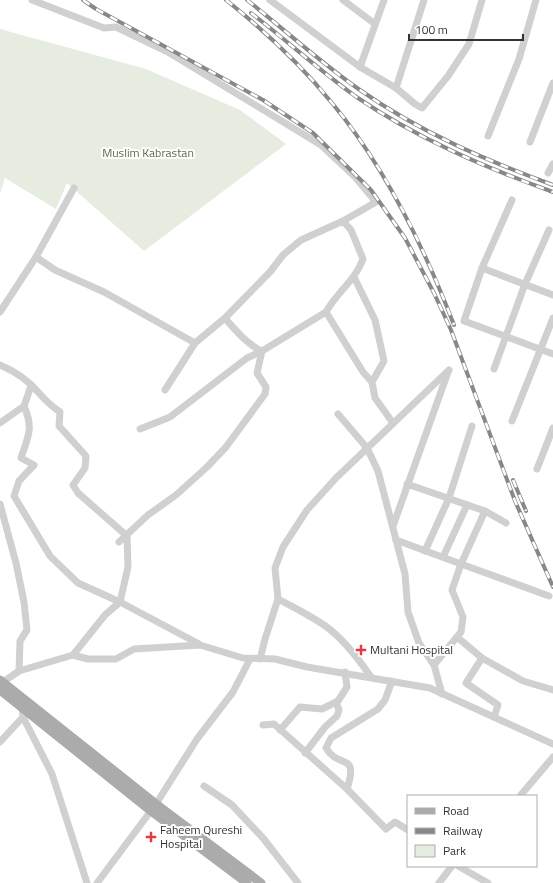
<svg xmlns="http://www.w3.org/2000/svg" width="553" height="883" viewBox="0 0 553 883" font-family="'Titillium Web',sans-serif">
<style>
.green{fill:#e6ecdf}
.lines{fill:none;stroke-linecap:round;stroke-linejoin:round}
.minor{stroke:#d0d0d0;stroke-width:7}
.major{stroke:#ababab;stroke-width:9}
.rail-casing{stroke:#888;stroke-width:4}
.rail{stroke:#fff;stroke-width:2.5;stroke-dasharray:8;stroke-linecap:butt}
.poi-dot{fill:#e63946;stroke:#fff;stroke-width:1.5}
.labels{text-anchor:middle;stroke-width:4;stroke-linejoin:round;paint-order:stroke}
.park-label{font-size:12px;fill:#56703f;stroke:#fff}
.poi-label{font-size:12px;fill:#333;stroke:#fff;text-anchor:start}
</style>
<rect width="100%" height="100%" fill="#fff"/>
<polygon class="green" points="0,29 146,69 240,110 286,144 144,251 67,183 56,209 5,178 0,193"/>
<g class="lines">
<g class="minor">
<polyline points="32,0 104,28 116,27 168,52 321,145 355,177 376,202 343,221"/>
<polyline points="270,0 360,67 384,0"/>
<polyline points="343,0 375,24"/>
<polyline points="424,0 396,88 415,104 422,108 448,76 469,44 482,0"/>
<polyline points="360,67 396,88"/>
<polyline points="488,136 519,59 536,0"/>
<polyline points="530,142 553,83"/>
<polyline points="548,173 553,164"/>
<path d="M36 257 55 270 104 292 195 343 225 318 270 272 283 255 301 240 343 221 351 230 363 259C355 281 337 292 326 312L262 351C249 346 234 329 225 318"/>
<polyline points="482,268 512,200"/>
<polyline points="354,277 375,320 384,361 372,382 375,398 393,423"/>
<polyline points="553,295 482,268 464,321 553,354"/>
<polyline points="0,312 36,257 74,188"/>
<polyline points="326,312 363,372 372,382"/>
<path d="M0 365C14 371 29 381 39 393 46 401 51 406 60 412L59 426 86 456 85 468 73 485 78 493 127 536 128 567 120 602 105 615 73 655"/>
<polyline points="494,369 525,284 549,230"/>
<polyline points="165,390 195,343"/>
<path d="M24 406C34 429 28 436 21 458L34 465 19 481 14 496 50 556 78 583 120 602 199 644"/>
<polyline points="338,414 367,448 378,471 405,574 408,612 419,643 434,665"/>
<polyline points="512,421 553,318"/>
<polyline points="0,423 24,406 31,386"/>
<polyline points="140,429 170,417 247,358 262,351"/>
<polyline points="537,469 553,428"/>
<polyline points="407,484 485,511 506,523"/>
<polyline points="0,504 16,563 24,602 27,630 20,641 19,671"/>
<polyline points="393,526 448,372"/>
<polyline points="396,540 461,564 485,511"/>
<polyline points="119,542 148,515 176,495 207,467 226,447 265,394 266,387 257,373 262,351"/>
<polyline points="425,551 449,498 472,426"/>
<polyline points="443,557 467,505"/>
<path d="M278 599C293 607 309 615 324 625 343 638 358 658 371 677"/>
<polyline points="457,637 482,658 523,681 553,690"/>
<polyline points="482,658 466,683 498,705 494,717"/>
<polyline points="260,659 265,639 278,599 275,568 283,547 307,510 336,478 449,370"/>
<polyline points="0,684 19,671 73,655 88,659 116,659 134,649 200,645 243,658 275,659 307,667 430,688 553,744"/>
<polyline points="442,694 434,665 461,632 463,617 452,590 461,564 549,596"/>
<polyline points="22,706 23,717 52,774 87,883"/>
<polyline points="263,725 274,724 347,789 386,829 395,822 408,830"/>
<polyline points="280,730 300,707 322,709 338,701 347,687 345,672"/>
<polyline points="0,742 23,717"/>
<polyline points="305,753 325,727 337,716 339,710 336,702"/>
<polyline points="204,786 232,805 263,838 298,883"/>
<path d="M347 789C359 751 339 770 326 748L331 738 378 709 385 700 392 681"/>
<polyline points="520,796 553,757"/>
<polyline points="458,866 488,883"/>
<polyline points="97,883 156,804 197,739 233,692 250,659"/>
<polyline points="439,883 452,866"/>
</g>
<g class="major">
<polyline points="0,680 156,804 261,883"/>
<polyline points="0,690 151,811 247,883"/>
</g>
<defs>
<g id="rail">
<polyline points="83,0 96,9 263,100 313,133 371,190 405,238 434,293 451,330 515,501 553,587"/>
<path d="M226 0C265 31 301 65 332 103 386 168 424 247 454 325"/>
<path d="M247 0C285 30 321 63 360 90 420 132 485 160 553 185"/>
<path d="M251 13C286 40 319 70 355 96 416 138 484 167 553 192"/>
<polyline points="513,480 526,511"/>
</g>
</defs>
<use href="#rail" class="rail-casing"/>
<use href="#rail" class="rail"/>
</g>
<g class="poi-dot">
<path d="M359 644h4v4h4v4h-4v4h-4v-4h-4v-4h4z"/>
<path d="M149 831h4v4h4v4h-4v4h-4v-4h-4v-4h4z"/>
</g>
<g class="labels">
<g class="park-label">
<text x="148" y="157">Muslim Kabrastan</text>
</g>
<g class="poi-label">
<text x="370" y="654">Multani Hospital</text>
<text x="160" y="834">Faheem Qureshi<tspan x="160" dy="14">Hospital</tspan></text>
</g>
</g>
<rect x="407" y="795" width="130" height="72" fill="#ffffff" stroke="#adadad"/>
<rect x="415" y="808" width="20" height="6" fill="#ababab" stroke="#adadad"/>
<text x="443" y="815" font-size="12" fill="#333333">Road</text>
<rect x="415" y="828" width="20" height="6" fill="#888888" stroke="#adadad"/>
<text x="443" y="835" font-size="12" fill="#333333">Railway</text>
<rect x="415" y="845" width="20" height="12" fill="#e6ecdf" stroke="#adadad"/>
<text x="443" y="855" font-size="12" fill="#333333">Park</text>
<path d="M409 34v6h114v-6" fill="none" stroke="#333333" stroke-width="2"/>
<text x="415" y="34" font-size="12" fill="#333333" stroke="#ffffff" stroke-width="3" paint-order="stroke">100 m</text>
</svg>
